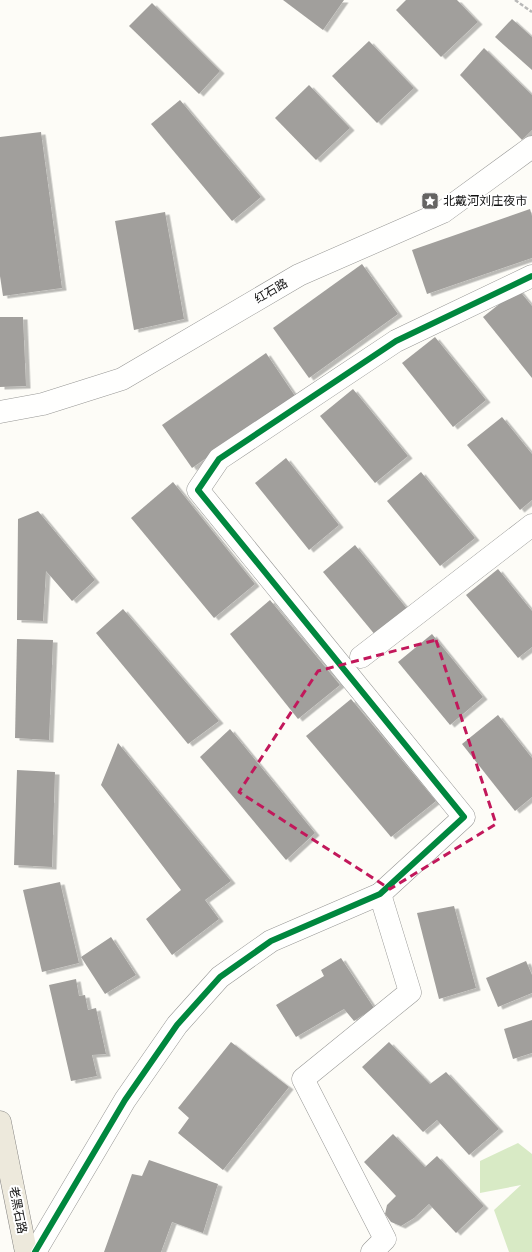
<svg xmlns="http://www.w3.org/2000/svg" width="532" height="1252" viewBox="0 0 532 1252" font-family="'PT Serif','Noto Sans SC',serif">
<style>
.forest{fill:#d8eac5}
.building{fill:#a19f9c;filter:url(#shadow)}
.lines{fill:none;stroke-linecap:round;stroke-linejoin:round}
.minor-casing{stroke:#979795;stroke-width:23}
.major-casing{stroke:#858482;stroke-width:23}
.path{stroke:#b9b9b8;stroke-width:2.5;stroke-dasharray:4 2;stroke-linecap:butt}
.minor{stroke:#fffffe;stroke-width:22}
.major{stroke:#ede9dc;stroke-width:22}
.cycleway-casing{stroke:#fff;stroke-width:8}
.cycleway{stroke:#00873e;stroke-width:6}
.marked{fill:none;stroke:#c2185b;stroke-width:3;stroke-dasharray:8 5;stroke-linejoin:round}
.labels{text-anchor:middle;stroke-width:4;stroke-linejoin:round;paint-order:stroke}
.poi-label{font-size:12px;fill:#111;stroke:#fff;text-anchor:start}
.street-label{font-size:12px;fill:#111;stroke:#fff}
</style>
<defs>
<filter id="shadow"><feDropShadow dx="4.5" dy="2.5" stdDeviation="0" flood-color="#0004"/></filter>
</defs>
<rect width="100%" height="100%" fill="#fdfcf7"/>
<polygon class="forest" points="518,1143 532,1154 532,1252 509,1252 494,1210 521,1185 480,1193 480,1161"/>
<g class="building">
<polygon points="283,0 344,0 323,30"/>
<polygon points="406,0 457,0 478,22 441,57 396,10"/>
<polygon points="152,3 220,71 199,94 129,26"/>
<polygon points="512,19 532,37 532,70 495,37"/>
<polygon points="369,41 414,88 377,123 332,76"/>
<polygon points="484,48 532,95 532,130 522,140 460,75"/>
<polygon points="309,85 350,128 316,160 275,118"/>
<polygon points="180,100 261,197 232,221 151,124"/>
<polygon points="41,132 62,288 3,296 0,276 0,137"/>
<polygon points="530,209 532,216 532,258 427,294 412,250"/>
<polygon points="165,212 184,319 134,330 115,221"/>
<polygon points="362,264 398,314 309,378 273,328"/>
<polygon points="518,289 532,306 532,378 483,317"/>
<polygon points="0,317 23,317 26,386 0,387"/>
<polygon points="435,337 486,400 453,427 402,363"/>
<polygon points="266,353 295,396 192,468 162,425"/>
<polygon points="353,389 408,456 375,483 320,416"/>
<polygon points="502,417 532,454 532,500 520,510 467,445"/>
<polygon points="286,458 339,525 309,550 255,483"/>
<polygon points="421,472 475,538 440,566 387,501"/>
<polygon points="173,482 255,584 214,618 131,518"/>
<polygon points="38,511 95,580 72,601 46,571 43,621 17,620 18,519"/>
<polygon points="355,545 408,610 376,636 323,572"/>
<polygon points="498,569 532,611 532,647 518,658 466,595"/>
<polygon points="270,600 340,685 298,719 230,634"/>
<polygon points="123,609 219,721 188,744 96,633"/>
<polygon points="432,634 483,697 450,725 398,662"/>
<polygon points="17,639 53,640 49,740 15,738"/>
<polygon points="351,699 436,801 391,837 306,736"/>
<polygon points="498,715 532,758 532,797 515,811 462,744"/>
<polygon points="230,729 315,833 286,860 200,757"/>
<polygon points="118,743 231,881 205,900 219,919 172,955 146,919 181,890 101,785"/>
<polygon points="17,770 55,772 52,867 14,865"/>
<polygon points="60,882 79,963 42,972 23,890"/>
<polygon points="454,906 476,988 439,999 417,913"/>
<polygon points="111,937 136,975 105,994 81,957"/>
<polygon points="341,958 374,1008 354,1021 344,1009 296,1037 276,1005 324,976 321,970"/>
<polygon points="526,961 532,975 532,993 498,1007 486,978"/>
<polygon points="76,979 79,996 85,995 88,1010 96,1008 106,1054 92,1055 97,1076 71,1081 49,985"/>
<polygon points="532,1020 532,1053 513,1059 504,1029"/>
<polygon points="231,1042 289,1087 223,1170 178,1133 189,1118 178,1108"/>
<polygon points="389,1042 430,1084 446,1072 499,1129 469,1155 437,1120 423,1132 362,1067"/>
<polygon points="393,1134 425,1167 437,1156 484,1206 456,1233 429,1204 414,1218 401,1226 391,1222 385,1214 387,1205 396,1196 364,1162"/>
<polygon points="149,1160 218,1184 203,1233 172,1222 161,1252 104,1252 132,1174 142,1176"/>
</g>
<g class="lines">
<defs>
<g id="minor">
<polyline points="0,412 43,404 122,379 299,275 443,212 532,147"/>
<polyline points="361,657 532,525"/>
<polyline points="35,1252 125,1100 177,1025 220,977 271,941 380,894 464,817 198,490 219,459 396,341 532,276"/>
<polyline points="372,1252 385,1239 303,1079 410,992 380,894"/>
</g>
<polyline id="major" points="0,1122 26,1252"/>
</defs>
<use href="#minor" class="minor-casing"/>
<use href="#major" class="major-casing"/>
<polyline class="path" points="515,0 532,12"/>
<use href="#minor" class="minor"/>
<use href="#major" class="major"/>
<defs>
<polyline id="cycleway" points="35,1252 125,1100 177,1025 220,977 271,941 380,894 464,817 198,490 219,459 396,341 532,276"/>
</defs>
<use href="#cycleway" class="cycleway-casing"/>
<use href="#cycleway" class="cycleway"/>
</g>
<path class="marked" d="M436 640 496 824 390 889 239 792 318 671Z"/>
<defs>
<symbol id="sight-square" viewBox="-11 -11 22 22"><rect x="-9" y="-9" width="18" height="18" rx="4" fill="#646362" stroke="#fff"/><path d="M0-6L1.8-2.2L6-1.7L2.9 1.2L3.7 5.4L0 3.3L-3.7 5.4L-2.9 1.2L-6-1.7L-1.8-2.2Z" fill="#fff"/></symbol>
</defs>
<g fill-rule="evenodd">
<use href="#sight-square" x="420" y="191" width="20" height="20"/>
</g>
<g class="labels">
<g class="poi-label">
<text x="443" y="205">北戴河刘庄夜市</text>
</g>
<g class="street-label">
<text transform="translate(271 291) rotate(-30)" y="4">红石路</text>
<text transform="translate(18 1210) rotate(79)" y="4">老黑石路</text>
</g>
</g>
</svg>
